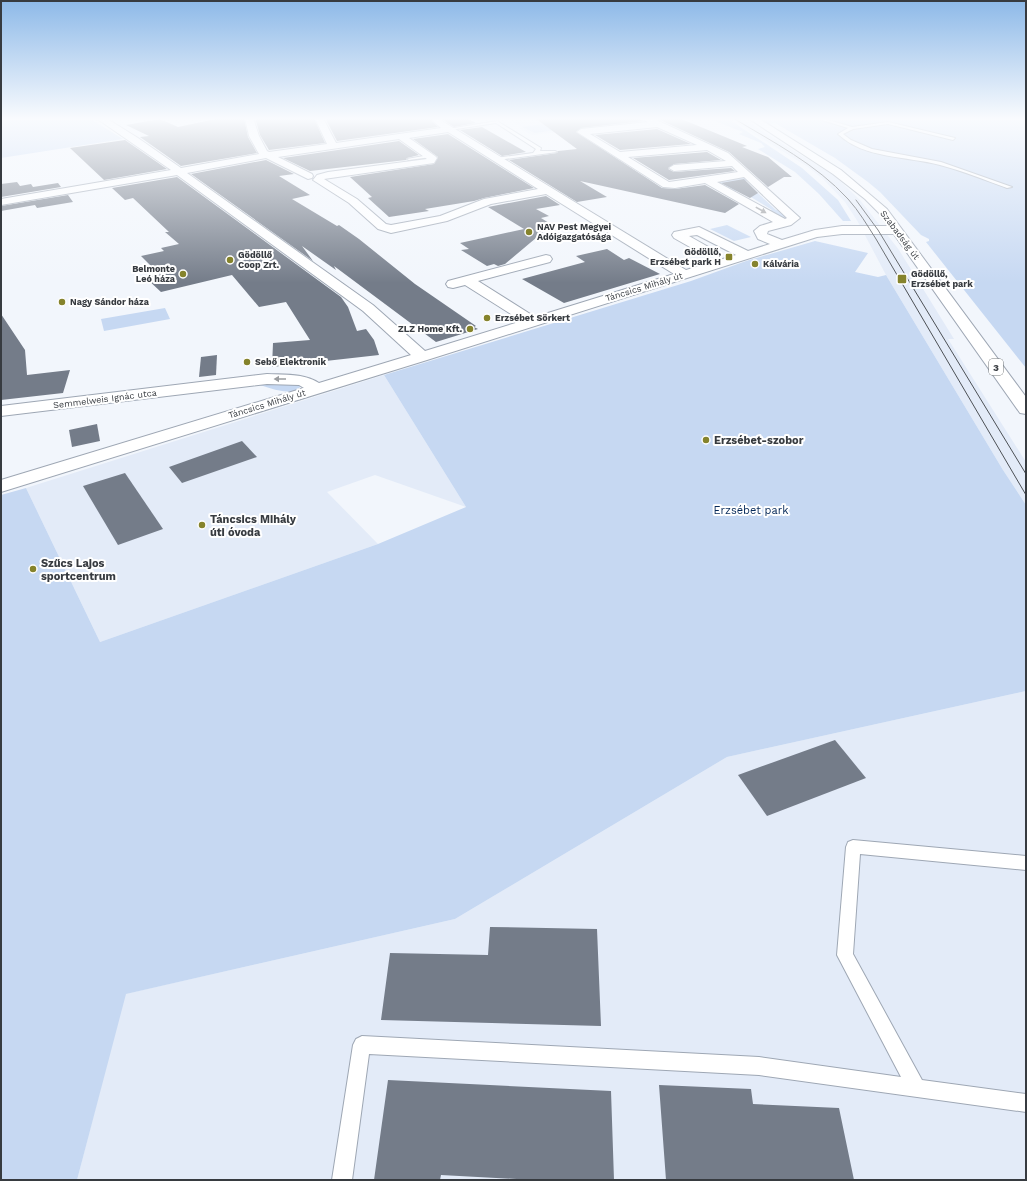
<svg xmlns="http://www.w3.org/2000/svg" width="1027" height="1181" viewBox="0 0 1027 1181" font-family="'Work Sans',sans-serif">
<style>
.built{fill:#e3ebf8}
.green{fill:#c6d8f2}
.building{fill:#747c89}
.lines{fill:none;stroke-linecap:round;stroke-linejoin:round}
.service-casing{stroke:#9ea7b4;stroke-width:2}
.minor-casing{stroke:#9ea7b4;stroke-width:2}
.primary-casing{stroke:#9ea7b4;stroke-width:2}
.service{fill:#fff;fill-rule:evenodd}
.minor{fill:#fff;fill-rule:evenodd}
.primary{fill:#fff;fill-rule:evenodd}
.tram{stroke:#4c5055;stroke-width:1}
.oneway{fill:#9b9da0}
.poi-dot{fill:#85832c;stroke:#fff;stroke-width:1.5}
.labels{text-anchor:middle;stroke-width:4;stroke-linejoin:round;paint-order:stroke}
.far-poi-label{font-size:9px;font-weight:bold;fill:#373b40;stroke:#fff;text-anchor:start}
.far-street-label{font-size:9px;fill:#373b40;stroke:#fff}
.shield{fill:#fff;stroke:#737679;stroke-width:1}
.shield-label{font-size:10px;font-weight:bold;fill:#373b40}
.poi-label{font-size:11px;font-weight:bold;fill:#373b40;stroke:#fff;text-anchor:start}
.park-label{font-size:11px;fill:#062959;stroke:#fff}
</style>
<rect width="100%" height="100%" fill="#f2f6fc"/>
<g class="built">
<polygon points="506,118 639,118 648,122 532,135 519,128 522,127"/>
<polygon points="729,118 741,118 835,176 860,200 899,250 954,339 948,339 1026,462 1026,505 1003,470 886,275 858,222 845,202 823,179 808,167"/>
<polygon points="384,375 466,507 375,475 327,492 378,544 100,642 26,488"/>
<polygon points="1026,691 1026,1180 77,1180 125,994 455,919 727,757"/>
</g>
<g class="green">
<polygon points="1,118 89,118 123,139 1,158"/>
<polygon points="707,118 727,118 802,168 838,200 851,221 843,221 819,194 795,172 758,149 765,147 761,143 739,134 743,132"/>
<polygon points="757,118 1026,118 1026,368 926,242 929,241 929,239 921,235 880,192 868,182 835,158 775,123 767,124"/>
<polygon points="563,121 577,127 535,133 522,127"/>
<polygon points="740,177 746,177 749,181 745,181 776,210 781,209 789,217 784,219 766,211 772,210 741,191 733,191 717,182"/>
<polygon points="727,225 751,237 734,241 710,229"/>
<polygon points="815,241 868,253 855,272 878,277 886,275 1003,470 1026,505 1026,691 727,757 455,919 126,994 77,1180 1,1180 1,495 26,488 100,642 378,544 466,507 384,375 691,281 746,261"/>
<polygon points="165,308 170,319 104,331 101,319"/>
<path d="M297 382 301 386C291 398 269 387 256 384Z"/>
</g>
<g class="building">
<polygon points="220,118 244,118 248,137 257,153 181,166 140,137 149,136 126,125 160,119 178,127"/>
<polygon points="255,118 314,118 325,143 269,150 260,135"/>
<polygon points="325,118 434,118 432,121 438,127 337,141"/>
<polygon points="440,118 467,118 476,123 454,127"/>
<polygon points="535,118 640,118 643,121 581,128 576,132 662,188 675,189 705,185 739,204 725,213 580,181 607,197 577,202 509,160 557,153 558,151 577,149"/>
<polygon points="656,118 679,118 747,146 742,147 768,157 792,177 784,177 768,187 729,152"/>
<polygon points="482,127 526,152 502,156 460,130"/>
<polygon points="657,129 691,144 620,150 595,135"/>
<polygon points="448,134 534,188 484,198 474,201 425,209 429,211 389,217 368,198 372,197 350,177 434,164 438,157 413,139"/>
<polygon points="125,140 167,169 104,180 70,148"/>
<polygon points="399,141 419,155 407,158 406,160 310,171 283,158"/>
<polygon points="707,152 721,160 674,164 668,169 674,172 731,168 735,171 669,180 633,158"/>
<polygon points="266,160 294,174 279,176 310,195 292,199 337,226 339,225 359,239 415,284 476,326 474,327 478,329 436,342 334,266 336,270 302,246 313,261 191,174"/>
<polygon points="177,177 341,297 348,307 357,331 366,329 374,340 379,355 272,367 273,343 310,340 286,302 259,307 232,275 161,292 146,278 160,275 141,256 164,251 161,248 179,244 165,232 169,232 133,198 125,200 112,188"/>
<polygon points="744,179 758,193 750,198 721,183"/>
<polygon points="17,182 20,186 31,184 33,187 58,183 61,187 1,197 1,184"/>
<polygon points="68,195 73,202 37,208 35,205 1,211 1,206"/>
<polygon points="546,196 560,205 536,209 549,216 541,218 549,223 555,222 505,264 498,266 494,264 487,266 461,250 469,249 460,243 524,229 488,207"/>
<polygon points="607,249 624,260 629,258 660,274 564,303 522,279 585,262 576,256"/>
<polygon points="1,314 25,350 27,375 70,370 63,393 1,400"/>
<polygon points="217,355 216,375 199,377 201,357"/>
<polygon points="97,424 100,441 72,447 69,430"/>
<polygon points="242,441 257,457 182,483 169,467"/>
<polygon points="125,473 163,529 118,545 83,486"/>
<polygon points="835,740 866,778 767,816 738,775"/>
<polygon points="490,927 597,929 601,1026 381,1020 390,953 488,955"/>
<polygon points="388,1080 611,1091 614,1180 534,1180 441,1175 440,1180 374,1180"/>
<polygon points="659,1085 751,1089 753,1104 839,1108 854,1180 666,1180"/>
</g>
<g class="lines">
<defs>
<g id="service">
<path d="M815 118H822L852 127 888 122 955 138 953 140 888 124 853 129 843 134 851 140 872 149 941 162 1012 187 1007 188C985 180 963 171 940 165 907 156 864 159 838 134L848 128Z"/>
<polygon points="497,121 541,148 540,151 555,151 557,152 498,160 496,158 533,153 536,149 496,123 450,130 448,129"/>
<polygon points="429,155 431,157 409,160 407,159"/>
<polygon points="853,840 1026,856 1026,870 860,854 853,954 922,1080 1026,1094 1026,1112 759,1075 369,1054 352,1180 332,1180 353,1045 356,1039 362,1036 759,1057 901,1077 837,955 846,847 848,842"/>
</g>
<path id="minor" d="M96 118H106L138 138 181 168 259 154 249 136 245 118H253L259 136 267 151 269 152 327 144 315 118H323L336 143 441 128 433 121 437 118 686 270 736 255 697 235 689 236 712 249 714 252 712 255H704L674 238 672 235 674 232 699 227 703 229 748 251 770 244 758 239 754 231 760 226 773 222 705 183 675 188 663 187 577 132 581 129 648 122 641 118H652L728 153 800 218 791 225 768 231 767 234 782 240 815 230 842 226H896L900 228 902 230 900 232 896 234H842L817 237 427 360 1 492V480L304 388 299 385 267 384 1 416V406L267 374C285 375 303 373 319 383L411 355 363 311 177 175 1 205V199L171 170ZM657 127 697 145 620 152 590 134ZM448 132 538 189 484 199 440 216 391 225 386 224 357 199 324 179 434 163 437 158 435 156 409 138ZM399 139 427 159 328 172 317 175 313 180 349 203 378 229 391 233 447 221 491 204 546 194 674 274 535 317 478 281 550 262 552 259 550 256 546 255 448 281 446 284 448 287 453 288 465 285 522 321 425 351 373 305 187 173 266 158 308 179 312 178 313 176 312 174 278 157ZM707 150 726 161 674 165 669 168 674 171 732 166 738 172 669 182 628 157ZM744 177 787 218 785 219 717 182Z"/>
<polygon id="primary" points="748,118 758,118 841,170 887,209 1026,397 1026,414 1020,413 879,213 865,199 833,174"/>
</defs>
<use href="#service" class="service-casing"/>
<use href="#minor" class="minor-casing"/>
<use href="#primary" class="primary-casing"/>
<use href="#service" class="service"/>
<use href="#minor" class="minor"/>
<use href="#primary" class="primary"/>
<g class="tram">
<path d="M733 118C773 142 816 164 848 199 859 211 867 225 876 239L1026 495"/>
<polyline points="856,200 878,230 1026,474"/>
</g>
</g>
<defs><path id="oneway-solid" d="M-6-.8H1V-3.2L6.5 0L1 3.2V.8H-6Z"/></defs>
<g class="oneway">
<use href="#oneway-solid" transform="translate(761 210) rotate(29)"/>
<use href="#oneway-solid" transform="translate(280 379) rotate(180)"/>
</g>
<linearGradient id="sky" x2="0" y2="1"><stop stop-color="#8db9e8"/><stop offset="0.42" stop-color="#f9fbfe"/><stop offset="1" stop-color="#f9fbfe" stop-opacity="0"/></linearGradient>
<rect width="1027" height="283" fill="url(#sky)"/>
<g class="poi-dot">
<circle cx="529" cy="232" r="4"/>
<rect x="725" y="253" width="8" height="8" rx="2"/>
<circle cx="230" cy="260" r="4"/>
<circle cx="755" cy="264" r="4"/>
<circle cx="183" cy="274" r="4"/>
<rect x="897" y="274" width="10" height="10" rx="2"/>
<circle cx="62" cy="302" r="4"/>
<circle cx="487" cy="318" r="4"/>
<circle cx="470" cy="329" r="4"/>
<circle cx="247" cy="362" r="4"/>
<circle cx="706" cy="440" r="4"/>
<circle cx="202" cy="525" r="4"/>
<circle cx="33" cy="569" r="4"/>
</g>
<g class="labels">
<g class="far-poi-label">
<text x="537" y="230">NAV Pest Megyei<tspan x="537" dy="10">Adóigazgatósága</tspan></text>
<text x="721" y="255" text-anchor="end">Gödöllő,<tspan x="721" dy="10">Erzsébet park H</tspan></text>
<text x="238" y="258">Gödöllő<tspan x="238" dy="10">Coop Zrt.</tspan></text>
<text x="763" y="267">Kálvária</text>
<text x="175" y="272" text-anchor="end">Belmonte<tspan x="175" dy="10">Leó háza</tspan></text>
<text x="911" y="277">Gödöllő,<tspan x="911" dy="10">Erzsébet park</tspan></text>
<text x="70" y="305">Nagy Sándor háza</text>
<text x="495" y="321">Erzsébet Sörkert</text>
<text x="462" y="332" text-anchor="end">ZLZ Home Kft.</text>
<text x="255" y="365">Sebő Elektronik</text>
</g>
<g class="far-street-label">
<text transform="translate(900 235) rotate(53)" y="3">Szabadság út</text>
<text transform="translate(644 287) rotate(-17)" y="3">Táncsics Mihály út</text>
<text transform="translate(105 399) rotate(-7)" y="3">Semmelweis Ignác utca</text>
<text transform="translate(267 404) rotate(-17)" y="3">Táncsics Mihály út</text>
</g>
<rect class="shield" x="989" y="359" width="14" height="16" rx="3"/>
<g class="shield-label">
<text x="996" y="371">3</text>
</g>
<g class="poi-label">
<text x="714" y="444">Erzsébet-szobor</text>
<text x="210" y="523">Táncsics Mihály<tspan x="210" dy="13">úti óvoda</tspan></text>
<text x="41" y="567">Szűcs Lajos<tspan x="41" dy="13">sportcentrum</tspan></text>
</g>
<g class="park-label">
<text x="751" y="514">Erzsébet park</text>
</g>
</g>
<rect width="1027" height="1181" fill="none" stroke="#373b40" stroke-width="4"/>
</svg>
